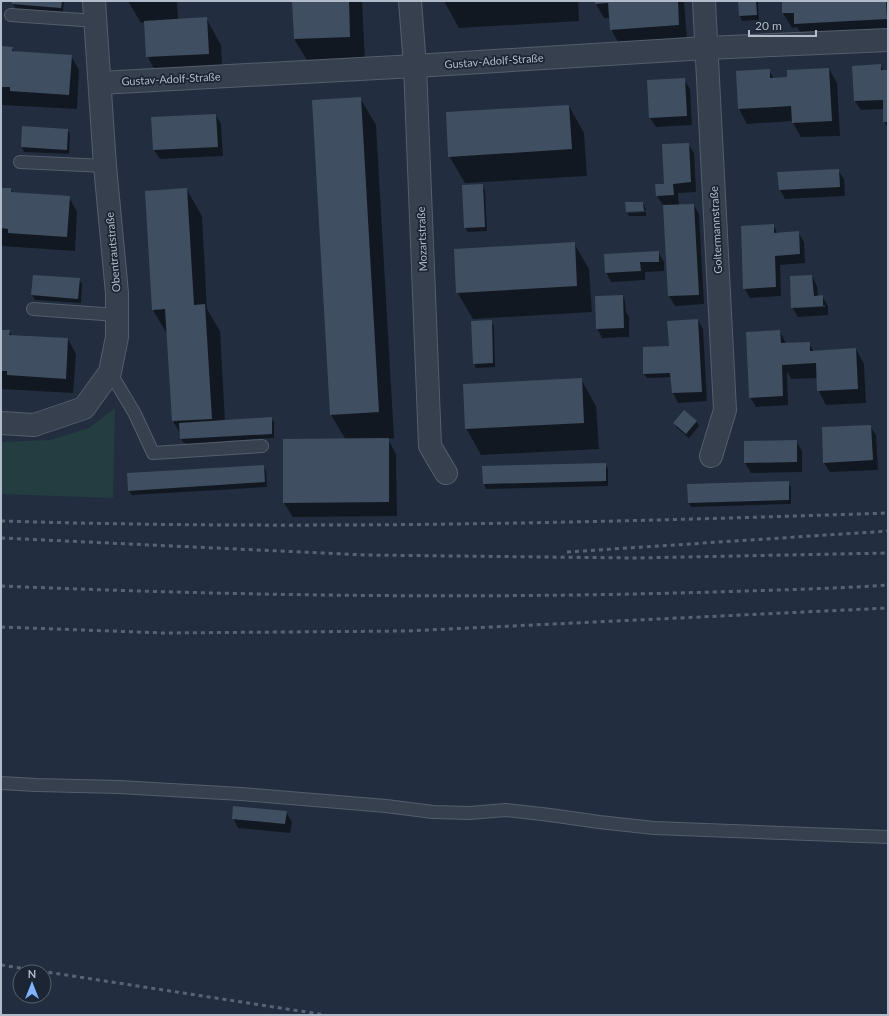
<svg xmlns="http://www.w3.org/2000/svg" width="889" height="1016" viewBox="0 0 889 1016" font-family="Lato,sans-serif">
<style>
.green{fill:#243d40}
.shadow{fill:#0007;fill-rule:evenodd}
.building{fill:#404e61}
.lines{fill:none;stroke-linecap:round;stroke-linejoin:round}
.service-casing{stroke:#545e6c;stroke-width:14}
.minor-casing{stroke:#545e6c;stroke-width:24}
.service{stroke:#36404e;stroke-width:12}
.minor{stroke:#36404e;stroke-width:22}
.rail{stroke:#576476;stroke-width:3;stroke-dasharray:4 4;stroke-linecap:butt}
.labels{text-anchor:middle;stroke-width:3.5;stroke-linejoin:round;paint-order:stroke}
.street-label{font-size:11px;fill:#b1bbca;stroke:#1b2533}
</style>
<rect width="100%" height="100%" fill="#222e3f"/>
<polygon class="green" points="115,408 113,498 1,494 1,442 50,440 89,428"/>
<g class="shadow">
<polygon points="13,1 64,1 63,12 16,9 13,4"/>
<polygon points="128,1 177,1 178,20 206,18 221,45 223,80 162,83 147,56 145,22 141,23"/>
<polygon points="293,1 362,1 365,63 310,65 294,39"/>
<polygon points="444,1 578,1 579,21 459,28"/>
<polygon points="596,1 684,1 687,40 619,44 611,29 610,18 604,18 596,4"/>
<polygon points="739,1 758,1 759,20 742,21 740,16"/>
<polygon points="783,1 888,1 888,34 804,38 797,27 792,28 783,13"/>
<polygon points="1,47 12,48 15,52 71,56 79,70 77,109 1,105"/>
<polygon points="880,65 884,71 888,71 888,126 887,126 884,122 884,109 861,110 855,101"/>
<polygon points="829,69 837,83 840,136 801,137 793,123 792,121 747,124 739,109 737,72 769,70 774,79 788,78"/>
<polygon points="684,79 690,89 692,125 656,127 650,118"/>
<polygon points="360,98 376,125 394,438 388,439 396,454 397,516 293,517 284,503 346,440 331,415"/>
<polygon points="569,106 584,133 587,176 465,183 449,156"/>
<polygon points="216,115 221,124 223,156 160,159 154,150"/>
<polygon points="67,129 70,134 69,154 24,152 22,147"/>
<polygon points="688,144 694,153 696,192 678,193 679,206 694,205 699,214 704,304 675,306 669,296 664,205 663,205 657,196 665,185"/>
<polygon points="838,170 844,179 845,196 785,199 780,190"/>
<polygon points="482,185 485,190 487,231 468,232 465,228"/>
<polygon points="1,189 10,189 13,193 69,197 77,212 75,251 1,246"/>
<polygon points="187,190 202,216 207,309 220,331 225,421 271,418 274,422 274,438 226,441 226,445 188,447 186,443 184,443 181,439 181,435 173,421 168,336 153,310"/>
<polygon points="626,203 643,203 645,207 646,210 627,211 627,213 646,212 646,216 629,216 627,212"/>
<polygon points="773,225 778,234 798,232 804,242 805,263 780,265 781,296 750,298 744,288"/>
<polygon points="574,243 589,269 592,312 473,319 457,292"/>
<polygon points="658,252 664,262 664,271 645,272 645,280 611,282 606,272"/>
<path d="M812 276 817 286 818 296H822L828 306V315L798 317 792 307ZM825 305V307L796 308V306Z"/>
<polygon points="79,279 82,284 81,303 35,300 32,295"/>
<polygon points="623,296 625,301 626,312 629,317 629,337 602,338 597,328"/>
<polygon points="698,320 703,329 707,401 678,403 673,393 672,377 647,378 644,374"/>
<polygon points="491,321 494,326 495,367 476,368 474,364"/>
<polygon points="1,331 9,331 12,336 68,339 76,354 73,393 1,389"/>
<polygon points="780,332 785,341 786,344 809,343 814,352 856,349 864,364 866,403 826,405 818,390 817,378 791,379 787,371 788,405 756,407 750,397"/>
<polygon points="581,379 596,406 599,449 481,455 466,428"/>
<polygon points="684,411 697,422 699,426 689,438 677,428 674,423"/>
<polygon points="870,426 876,435 878,470 830,472 824,463"/>
<polygon points="796,441 802,451 802,472 751,473 745,463 745,442"/>
<polygon points="605,464 608,469 608,486 486,489 484,484 483,467"/>
<polygon points="263,466 266,470 267,487 132,495 129,491"/>
<polygon points="788,482 791,487 791,504 691,507 689,503"/>
<polygon points="286,812 292,822 290,833 238,828 233,818"/>
</g>
<g class="building">
<polygon points="12,1 62,1 61,8 12,4"/>
<polygon points="292,1 349,1 350,37 294,39"/>
<polygon points="595,1 678,1 679,25 610,30 608,3 595,4"/>
<polygon points="738,1 756,1 757,15 739,16"/>
<polygon points="782,1 886,1 887,19 794,24 794,13 782,13"/>
<polygon points="207,17 209,54 146,57 144,21"/>
<polygon points="1,46 13,47 12,51 72,55 69,95 10,91 10,87 1,87"/>
<polygon points="881,64 881,70 888,70 888,122 883,122 883,100 854,101 852,66"/>
<polygon points="829,68 832,121 792,123 791,106 738,109 736,71 770,69 770,78 787,77 787,70"/>
<polygon points="685,78 687,116 649,118 647,80"/>
<polygon points="361,97 379,412 330,415 312,100"/>
<polygon points="569,105 572,149 448,157 446,112"/>
<polygon points="216,114 218,147 153,150 151,117"/>
<polygon points="22,126 68,129 67,150 21,147"/>
<polygon points="689,143 691,182 673,184 674,195 656,196 655,184 664,184 662,144"/>
<polygon points="839,169 840,187 779,190 777,172"/>
<polygon points="483,184 485,227 464,228 462,185"/>
<polygon points="1,188 11,188 11,192 70,196 67,237 8,233 8,229 1,228"/>
<polygon points="187,188 194,305 205,304 212,419 172,421 165,309 152,310 145,191"/>
<polygon points="625,202 643,202 644,211 626,212"/>
<polygon points="694,204 699,295 668,296 663,205"/>
<polygon points="774,224 774,233 799,231 800,254 775,256 776,287 743,289 741,226"/>
<polygon points="575,242 577,286 456,293 454,249"/>
<polygon points="659,251 659,262 640,262 641,271 605,273 604,254"/>
<polygon points="33,275 80,278 78,299 31,295"/>
<polygon points="812,275 814,296 823,295 823,306 791,308 790,276"/>
<polygon points="623,295 624,328 596,329 595,296"/>
<polygon points="698,319 702,392 672,393 670,373 643,374 643,347 669,346 667,321"/>
<polygon points="492,320 493,363 473,364 471,321"/>
<polygon points="1,330 10,330 9,335 68,338 66,379 7,375 7,371 1,371"/>
<polygon points="780,330 781,343 810,342 810,351 856,348 858,389 817,391 816,363 782,365 783,396 749,398 746,332"/>
<polygon points="582,378 584,423 465,429 463,384"/>
<polygon points="684,410 697,421 686,434 673,423"/>
<polygon points="272,417 272,434 180,439 179,423"/>
<polygon points="871,425 873,460 823,463 822,427"/>
<polygon points="389,438 389,502 283,503 283,439"/>
<polygon points="797,440 797,462 744,463 744,441"/>
<polygon points="606,463 606,481 483,484 482,466"/>
<polygon points="264,465 265,482 128,491 127,473"/>
<polygon points="789,481 789,500 688,503 687,484"/>
<polygon points="233,806 287,811 285,824 232,819"/>
</g>
<g class="lines">
<defs>
<g id="service">
<polyline points="11,15 96,21"/>
<polyline points="20,162 105,166"/>
<polyline points="33,309 117,315"/>
<polyline points="110,372 135,414 153,453 262,446"/>
<polyline points="1,783 36,785 119,787 241,794 386,806 433,812 469,813 506,810 550,815 599,822 654,828 888,837"/>
</g>
<g id="minor">
<polyline points="410,1 415,66 430,446 446,473"/>
<polyline points="704,1 725,410 711,456"/>
<polyline points="100,83 415,66 706,48 888,40"/>
<polyline points="1,423 34,425 84,408 110,372 117,337 117,293 105,166 94,1"/>
</g>
</defs>
<use href="#service" class="service-casing"/>
<use href="#minor" class="minor-casing"/>
<use href="#service" class="service"/>
<use href="#minor" class="minor"/>
<g class="rail">
<path d="M1 521C297 530 593 523 888 513"/>
<polyline points="1,538 365,555 635,558 888,553"/>
<polyline points="567,552 888,531"/>
<path d="M1 586C239 596 476 599 714 592 772 590 830 589 888 585"/>
<polyline points="1,627 164,633 407,631 888,608"/>
<polyline points="1,965 326,1015"/>
</g>
</g>
<g class="labels">
<g class="street-label">
<text transform="translate(494 61) rotate(-4)" y="4">Gustav-Adolf-Straße</text>
<text transform="translate(171 79) rotate(-3)" y="4">Gustav-Adolf-Straße</text>
<text transform="translate(716 230) rotate(-93)" y="4">Goltermannstraße</text>
<text transform="translate(422 239) rotate(-92)" y="4">Mozartstraße</text>
<text transform="translate(113 252) rotate(-95)" y="4">Obentrautstraße</text>
</g>
</g>
<rect width="889" height="1016" fill="none" stroke="#b1bbca" stroke-width="4"/>
<g transform="translate(32 984)"><circle r="19" fill="#1b2533" stroke="#57616f"/>
<path d="M0-3L7 15L0 10L-7 15Z" fill="#81b3ff"/>
<text y="-6" font-size="11" font-weight="bold" text-anchor="middle" fill="#b1bbca">N</text>
</g>
<path d="M749 30v6h67v-6" fill="none" stroke="#b1bbca" stroke-width="2"/>
<text x="755" y="30" font-size="12" fill="#b1bbca" stroke="#1b2533" stroke-width="3" paint-order="stroke">20 m</text>
</svg>
